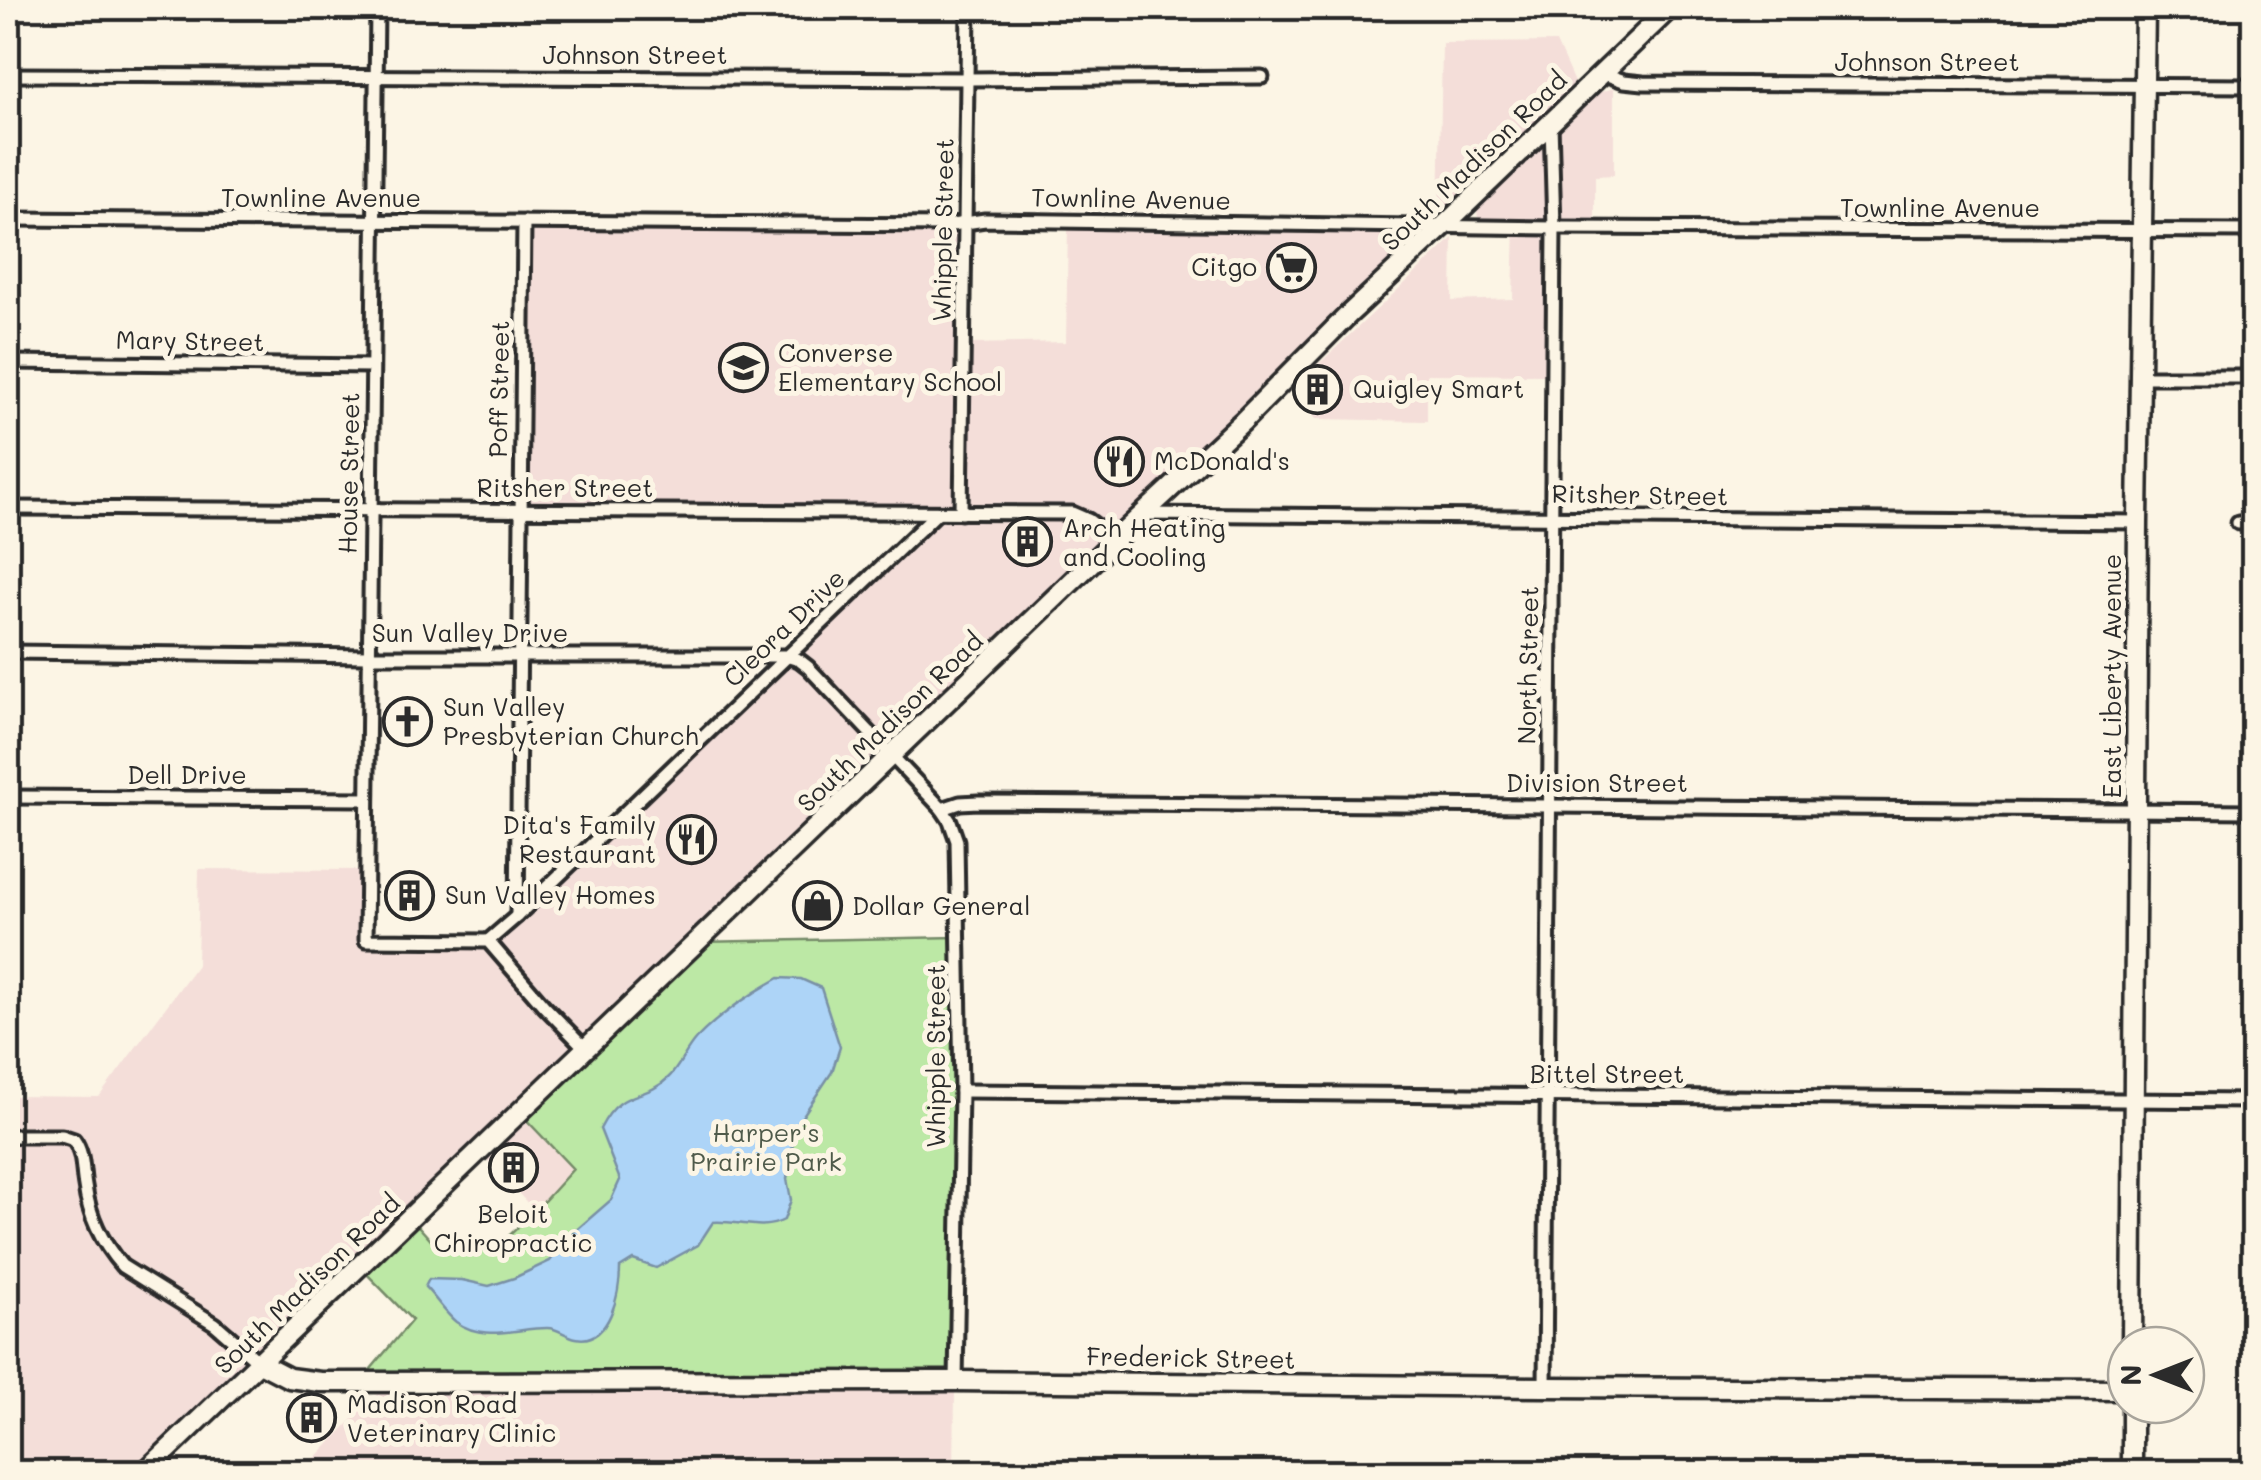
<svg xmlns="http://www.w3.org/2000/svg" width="2261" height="1480" viewBox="0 0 2261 1480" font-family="Mali,sans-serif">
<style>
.built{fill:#f4ded9}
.green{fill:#bce8a5;stroke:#748a68;stroke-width:2.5}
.water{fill:#add4f7;stroke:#7990a5;stroke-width:2.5}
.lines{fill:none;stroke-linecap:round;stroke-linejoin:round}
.street-casing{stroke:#2b2b2b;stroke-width:19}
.secondary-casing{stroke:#2b2b2b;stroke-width:25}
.primary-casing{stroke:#2b2b2b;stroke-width:25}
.street{stroke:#fcf5e5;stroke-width:11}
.secondary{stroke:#fcf5e5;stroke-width:18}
.primary{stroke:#fcf5e5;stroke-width:18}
.labels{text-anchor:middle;stroke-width:10;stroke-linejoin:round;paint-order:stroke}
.street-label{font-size:25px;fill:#2b2b2b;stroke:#fcf5e5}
.poi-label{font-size:25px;fill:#2b2b2b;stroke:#fcf5e5;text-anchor:start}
.park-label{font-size:25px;fill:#4f5a4a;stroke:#fcf5e5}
</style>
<rect width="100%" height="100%" fill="#fcf5e5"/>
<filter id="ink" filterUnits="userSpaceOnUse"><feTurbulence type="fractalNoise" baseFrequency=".01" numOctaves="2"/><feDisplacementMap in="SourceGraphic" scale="20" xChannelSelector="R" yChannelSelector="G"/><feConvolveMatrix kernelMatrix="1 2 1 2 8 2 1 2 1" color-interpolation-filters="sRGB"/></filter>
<g filter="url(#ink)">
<g class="built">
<polygon points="1556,42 1577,89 1439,218 1442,43"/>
<polygon points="1614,88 1614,175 1595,176 1595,221 1547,222 1549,375 1427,374 1427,421 1316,419 1291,390 1453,238 1452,301 1513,299 1515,223 1482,222 1478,219 1477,210 1598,93"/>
<polygon points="524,222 966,223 961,513 520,510"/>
<polygon points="1068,225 1367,231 1403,235 1407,237 1408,246 918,720 520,1114 573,1169 535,1211 480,1152 282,1331 133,1472 8,1472 8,1096 99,1097 197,965 199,869 360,870 361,947 477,947 503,938 936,522 968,522 972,344 1066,342"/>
<polygon points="382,1389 955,1391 954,1472 302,1472"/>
</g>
<polygon class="green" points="957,937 956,1381 360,1382 412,1320 360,1267 411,1218 437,1247 493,1251 535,1211 573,1169 520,1113 697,942"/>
<path class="water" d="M779 978 801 979 821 988 840 1047 832 1072 796 1126 787 1179 791 1200 784 1220C762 1232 737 1220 713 1222L698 1245 656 1268 633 1260 620 1268C620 1292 610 1345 576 1338 566 1336 558 1328 547 1328 516 1328 484 1342 456 1322 445 1313 435 1297 425 1287L429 1279 462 1280 489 1286 514 1278 550 1261 567 1238 611 1200 620 1180 600 1129C622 1085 643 1103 668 1078 679 1068 685 1051 696 1039 719 1015 750 994 779 978Z"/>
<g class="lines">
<defs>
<g id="street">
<polyline points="377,8 366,940 488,941 544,1006 586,1049"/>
<polyline points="1602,73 1624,81 1643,83 2254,86"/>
<polyline points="8,75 967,79 1262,77"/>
<polyline points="8,219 952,225 985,220 1554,228 2254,231"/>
<polyline points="8,362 372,366"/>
<polyline points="2140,377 2254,377"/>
<polyline points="8,508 1072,513 1088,520 1115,540"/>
<polyline points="961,513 968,8"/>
<polyline points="1143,514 2138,522"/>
<polyline points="2238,523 2254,522"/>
<polyline points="8,652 369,656 786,656 799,660 808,667 942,809 950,821 957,841 961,1091 956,1381"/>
<polyline points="8,797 366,799"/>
<polyline points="942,809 960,803 978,802 2254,811"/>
<polyline points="517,916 524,222"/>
<polyline points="488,941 517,916 937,513"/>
<polyline points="961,1091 2254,1101"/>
<path d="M8 1136H62L74 1140C84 1154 82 1170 85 1186 89 1217 102 1243 122 1266L215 1324 260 1363"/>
<polyline points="1545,1387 1554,228 1551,123"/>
</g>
<g id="secondary">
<polyline points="260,1363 289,1378 320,1382 956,1381 1545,1387 2126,1390"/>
<polyline points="145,1472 1115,540 1242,422 1349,314 1452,218 1670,8"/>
</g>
<g id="primary">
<polyline points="2132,1345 2138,522 2145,8"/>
<polyline points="2132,1472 2132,1405"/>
</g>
</defs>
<use href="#street" class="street-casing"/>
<use href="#secondary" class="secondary-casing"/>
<use href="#primary" class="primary-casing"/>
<use href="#street" class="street"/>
<use href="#secondary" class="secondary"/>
<use href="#primary" class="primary"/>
</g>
</g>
<defs>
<symbol id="supermarket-ring" viewBox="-11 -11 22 22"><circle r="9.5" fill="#fcf5e5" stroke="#2b2b2b" stroke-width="1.5"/><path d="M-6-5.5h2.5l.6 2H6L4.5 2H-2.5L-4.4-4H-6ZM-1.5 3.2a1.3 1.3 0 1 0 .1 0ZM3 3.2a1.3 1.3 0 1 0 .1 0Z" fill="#2b2b2b"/></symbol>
<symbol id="school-ring" viewBox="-11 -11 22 22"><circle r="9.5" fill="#fcf5e5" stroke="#2b2b2b" stroke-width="1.5"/><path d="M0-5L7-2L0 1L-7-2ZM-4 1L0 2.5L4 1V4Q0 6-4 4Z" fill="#2b2b2b"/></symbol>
<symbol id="building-ring" viewBox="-11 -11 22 22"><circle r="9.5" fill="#fcf5e5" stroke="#2b2b2b" stroke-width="1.5"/><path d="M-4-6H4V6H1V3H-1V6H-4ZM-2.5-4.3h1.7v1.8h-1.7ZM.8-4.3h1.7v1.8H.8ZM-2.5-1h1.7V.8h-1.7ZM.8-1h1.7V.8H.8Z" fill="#2b2b2b"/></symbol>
<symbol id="restaurant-ring" viewBox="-11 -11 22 22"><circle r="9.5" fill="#fcf5e5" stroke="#2b2b2b" stroke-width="1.5"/><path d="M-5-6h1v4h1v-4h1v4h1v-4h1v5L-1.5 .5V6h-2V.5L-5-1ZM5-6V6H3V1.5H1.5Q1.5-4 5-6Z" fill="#2b2b2b"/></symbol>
<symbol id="church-ring" viewBox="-11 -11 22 22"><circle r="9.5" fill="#fcf5e5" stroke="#2b2b2b" stroke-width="1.5"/><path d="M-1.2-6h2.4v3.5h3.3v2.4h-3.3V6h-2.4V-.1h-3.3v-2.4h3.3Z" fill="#2b2b2b"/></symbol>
<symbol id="shop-ring" viewBox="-11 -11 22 22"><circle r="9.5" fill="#fcf5e5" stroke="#2b2b2b" stroke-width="1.5"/><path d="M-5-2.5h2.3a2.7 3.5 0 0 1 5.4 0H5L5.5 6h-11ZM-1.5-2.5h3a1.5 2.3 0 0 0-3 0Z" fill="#2b2b2b"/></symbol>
</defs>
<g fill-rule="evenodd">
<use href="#supermarket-ring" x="1264" y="240" width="55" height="55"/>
<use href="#school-ring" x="716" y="340" width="55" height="55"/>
<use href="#building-ring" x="1290" y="362" width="55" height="55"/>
<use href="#restaurant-ring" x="1092" y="434" width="55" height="55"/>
<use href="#building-ring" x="1000" y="514" width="55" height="55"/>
<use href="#church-ring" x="380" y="694" width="55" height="55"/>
<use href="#restaurant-ring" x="664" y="812" width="55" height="55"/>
<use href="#building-ring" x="382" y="868" width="55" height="55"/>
<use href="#shop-ring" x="790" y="878" width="55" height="55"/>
<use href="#building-ring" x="486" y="1140" width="55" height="55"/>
<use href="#building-ring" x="284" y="1390" width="55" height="55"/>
</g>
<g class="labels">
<g class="street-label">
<text x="635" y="64">Johnson Street</text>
<text x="1927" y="71">Johnson Street</text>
<text transform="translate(1474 161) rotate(-44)" y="9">South Madison Road</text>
<text x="321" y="207">Townline Avenue</text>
<text transform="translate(1131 199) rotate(1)" y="9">Townline Avenue</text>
<text x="1940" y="217">Townline Avenue</text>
<text transform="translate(943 230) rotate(-89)" y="9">Whipple Street</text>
<text transform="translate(190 341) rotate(1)" y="9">Mary Street</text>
<text transform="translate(499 389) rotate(-89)" y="9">Poff Street</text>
<text transform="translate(349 473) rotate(-89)" y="9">House Street</text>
<text x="565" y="497">Ritsher Street</text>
<text transform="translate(1640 495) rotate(1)" y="9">Ritsher Street</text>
<text transform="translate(784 628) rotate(-44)" y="9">Cleora Drive</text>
<text x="470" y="642">Sun Valley Drive</text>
<text transform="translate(1528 665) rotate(-89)" y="9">North Street</text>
<text transform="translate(2112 676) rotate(-90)" y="9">East Liberty Avenue</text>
<text transform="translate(890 722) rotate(-44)" y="9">South Madison Road</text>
<text x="187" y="784">Dell Drive</text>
<text x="1597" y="792">Division Street</text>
<text transform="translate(936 1056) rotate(-90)" y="9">Whipple Street</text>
<text x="1607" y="1083">Bittel Street</text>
<text transform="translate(307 1284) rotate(-44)" y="9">South Madison Road</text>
<text transform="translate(1191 1358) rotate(1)" y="9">Frederick Street</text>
</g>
<g class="poi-label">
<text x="1257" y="276" text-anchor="end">Citgo</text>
<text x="778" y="362">Converse<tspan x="778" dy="29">Elementary School</tspan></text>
<text x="1353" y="398">Quigley Smart</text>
<text x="1154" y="470">McDonald's</text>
<text x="1063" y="537">Arch Heating<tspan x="1063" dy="29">and Cooling</tspan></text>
<text x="443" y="716">Sun Valley<tspan x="443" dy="29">Presbyterian Church</tspan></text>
<text x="656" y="834" text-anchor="end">Dita's Family<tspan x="656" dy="29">Restaurant</tspan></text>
<text x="445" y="904">Sun Valley Homes</text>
<text x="852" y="915">Dollar General</text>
<text x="513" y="1223" text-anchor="middle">Beloit<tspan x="513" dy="29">Chiropractic</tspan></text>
<text x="347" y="1413">Madison Road<tspan x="347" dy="29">Veterinary Clinic</tspan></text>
</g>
<g class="park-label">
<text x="766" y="1142">Harper's<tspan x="766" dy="29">Prairie Park</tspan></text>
</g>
</g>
<rect width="2261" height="1480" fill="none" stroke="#fcf5e5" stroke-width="40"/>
<rect x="20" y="20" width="2221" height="1440" fill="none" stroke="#2b2b2b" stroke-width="4" filter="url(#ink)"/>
<g transform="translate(2156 1375) rotate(270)"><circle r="48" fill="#fcf5e5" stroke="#a8a49b" stroke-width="2.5"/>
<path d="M0-8L18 38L0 25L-18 38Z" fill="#2b2b2b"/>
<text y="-15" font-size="28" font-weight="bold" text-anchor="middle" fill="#2b2b2b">N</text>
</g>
</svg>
